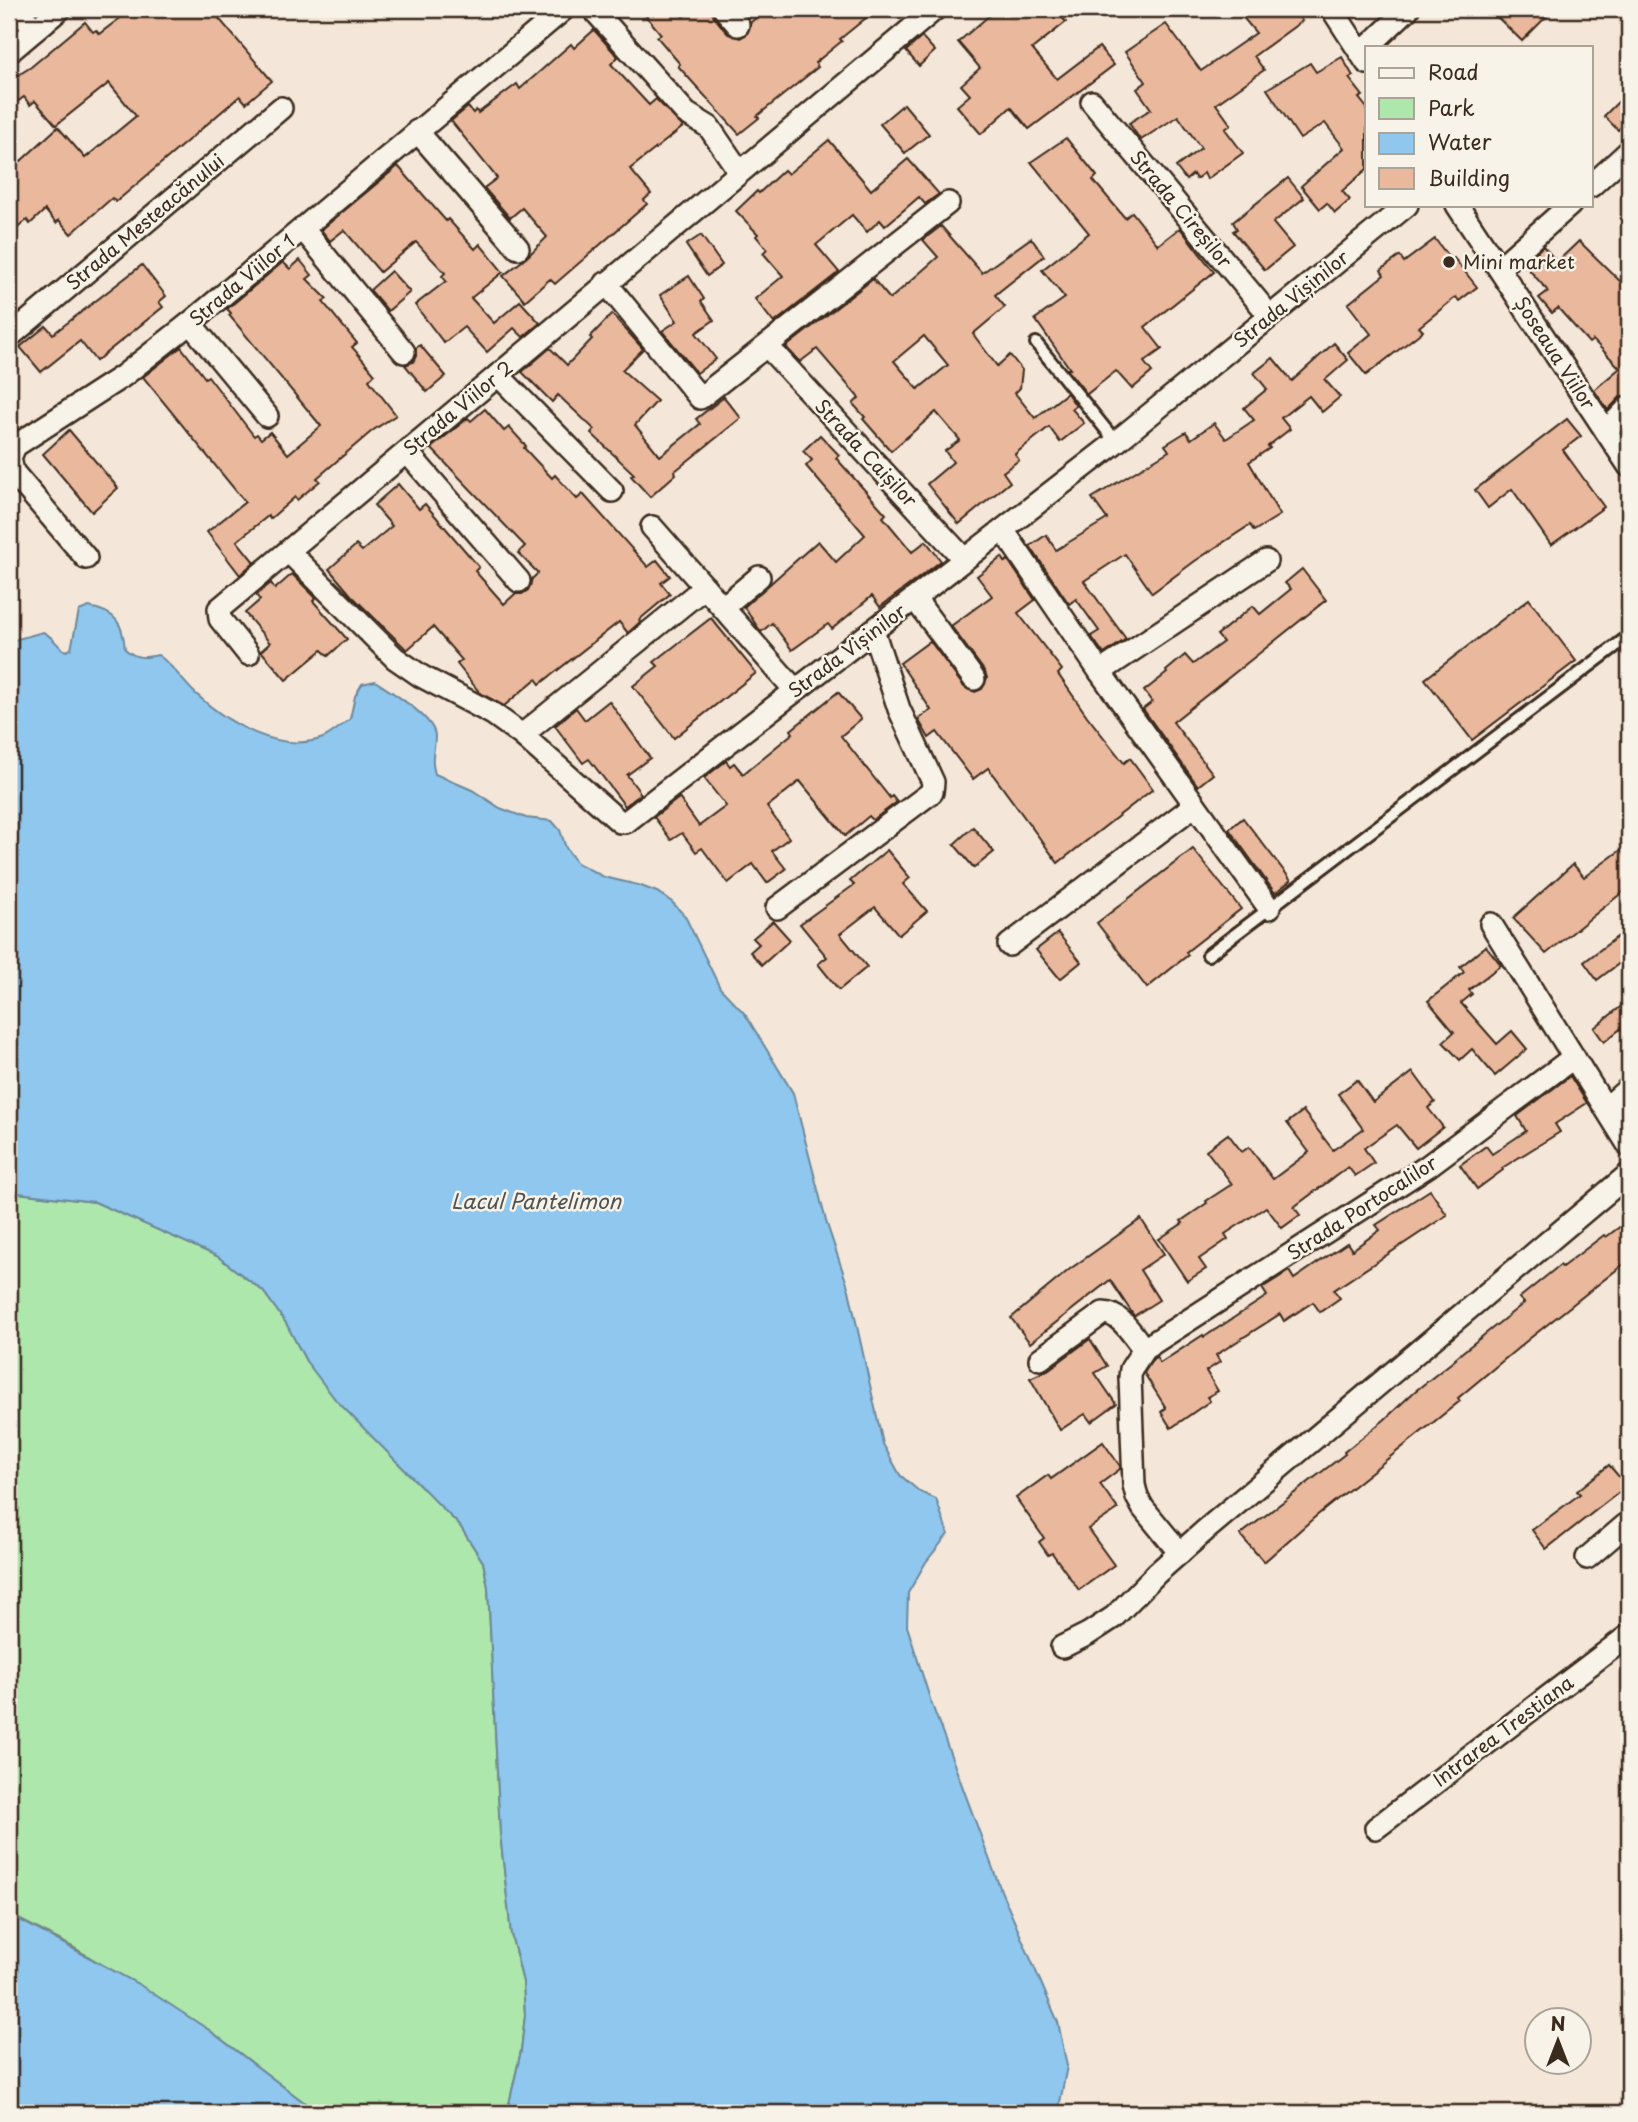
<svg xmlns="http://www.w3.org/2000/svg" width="1638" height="2122" viewBox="0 0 1638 2122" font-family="'Playpen Sans',sans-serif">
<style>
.green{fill:#ade7ab;stroke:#748864;stroke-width:2}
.water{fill:#8fc7ee;stroke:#6d889b;stroke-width:2}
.building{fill:#eab89c;stroke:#3b2a1e;stroke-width:2;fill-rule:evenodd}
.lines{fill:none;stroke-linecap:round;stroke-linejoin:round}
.service-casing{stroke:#3b2a1e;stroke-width:16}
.minor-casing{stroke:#3b2a1e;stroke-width:26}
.service{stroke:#f7f3e8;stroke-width:10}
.minor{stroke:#f7f3e8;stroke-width:21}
.poi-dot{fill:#3b2a1e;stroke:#f7f3e8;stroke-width:2.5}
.labels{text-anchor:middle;stroke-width:5;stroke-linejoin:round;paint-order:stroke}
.street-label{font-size:19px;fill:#3b2a1e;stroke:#f7f3e8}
.poi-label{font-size:19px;fill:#3b2a1e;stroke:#f7f3e8;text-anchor:start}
.water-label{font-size:21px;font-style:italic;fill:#505152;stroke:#f7f3e8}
</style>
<rect width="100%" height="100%" fill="#f4e7d9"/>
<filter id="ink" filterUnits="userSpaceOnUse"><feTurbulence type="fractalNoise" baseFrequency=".0143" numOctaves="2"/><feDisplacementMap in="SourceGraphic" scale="14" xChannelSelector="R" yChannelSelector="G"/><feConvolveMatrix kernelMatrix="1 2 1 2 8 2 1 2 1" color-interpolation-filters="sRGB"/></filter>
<g filter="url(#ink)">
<polygon class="green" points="9,1192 95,1202 217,1256 263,1291 286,1323 306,1361 460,1526 483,1562 488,1587 500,1833 511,1934 523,1982 525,2015 521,2051 507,2113 318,2113 209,2030 73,1947 9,1914"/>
<g class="water">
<path d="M89 607C116 612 123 623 125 649 136 659 144 658 158 655 173 665 182 681 196 694 227 723 279 754 323 738 332 734 342 725 350 719L355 696 362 684 375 681C390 691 435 718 435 736 435 752 430 757 435 774L472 790 500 808 526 818 552 821 560 830 566 848 577 863 604 877 638 885 657 892 672 902 685 916 720 988 745 1014 793 1093 826 1221 849 1290 883 1444 900 1475 920 1492 936 1499 948 1534 926 1562 908 1593 907 1626 931 1702 1002 1893 1058 2022 1067 2066 1058 2113H507L521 2051 525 2015 523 1982 511 1934 500 1833 488 1587 483 1562 460 1526 335 1399 306 1361 286 1323 263 1291 217 1256 95 1202 9 1192V638L14 640 43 632C54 637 57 647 66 651L71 649 79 611Z"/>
<polygon points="9,1914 140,1985 209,2030 318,2113 9,2113"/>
</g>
<g class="building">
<polygon points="132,9 211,9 272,81 246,103 240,96 116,202 112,198 71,234 59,220 56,223 45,210 30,224 27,220 9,235 9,172 58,127 85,158 136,116 109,83 56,125 35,101 30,105 24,97 9,108 9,81 31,67 85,22 93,32 96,30 99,34"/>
<polygon points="640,9 676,9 683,17 694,9 711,9 714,17 728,34 740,38 747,34 751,22 767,9 877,9 840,39 842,41 815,63 818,67 757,116 759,118 739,134 678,66 680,64 657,37 661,34"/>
<polygon points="997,9 1055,9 1066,22 1032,49 1057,79 1099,47 1114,65 1029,129 1011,107 981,134 957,106 970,95 961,85 980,68 958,42"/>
<polygon points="1236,9 1293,9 1302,21 1254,56 1264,70 1216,104 1231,125 1225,129 1243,153 1207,179 1204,173 1196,179 1193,174 1186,180 1176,167 1201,148 1178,116 1141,140 1139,138 1129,123 1151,109 1137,89 1146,82 1125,52 1166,24 1201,71 1256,33"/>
<polygon points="1489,9 1554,9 1522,41"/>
<polygon points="594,30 618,57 611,64 649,105 656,99 683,127 630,169 651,194 644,200 647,204 555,284 550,279 525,301 503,276 527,257 547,237 522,208 510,218 484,188 497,178 451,121 468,107 473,113 476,110 478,113 517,84 520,89 571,44 574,48"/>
<polygon points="922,37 935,51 919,66 906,51"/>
<polygon points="1342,57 1353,76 1349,78 1363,96 1359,98 1367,108 1367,169 1342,191 1350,200 1335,213 1327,203 1320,209 1301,186 1344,148 1325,123 1300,139 1267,89 1310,63 1316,72"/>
<polygon points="1629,91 1629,119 1618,130 1604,116"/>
<polygon points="904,104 929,134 905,153 880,124"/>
<polygon points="1066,138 1097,176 1093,180 1125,218 1132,212 1158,245 1180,228 1214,272 1145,327 1162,349 1144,362 1152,372 1132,389 1116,371 1087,394 1067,369 1070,369 1035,319 1065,298 1042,270 1089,233 1031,162"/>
<polygon points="829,140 871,190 908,159 939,194 925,204 919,197 885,226 880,220 867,232 852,215 816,245 839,272 774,323 755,299 783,276 763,253 767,249 756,236 758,234 736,211 757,191 759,193 784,170 788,174"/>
<polygon points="398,166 446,221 448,219 475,249 480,244 503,272 471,298 494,323 520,301 540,323 523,337 514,328 487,352 464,327 444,343 415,305 446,281 442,276 445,273 416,242 380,272 344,230 330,241 321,230"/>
<polygon points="1288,178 1304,198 1273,223 1293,247 1265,270 1233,231 1237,229 1233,222"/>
<path d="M941 226 982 273 1031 238 1044 256 995 295 1005 307 973 334 997 366 1010 355 1022 370 1020 388 1015 393 1035 418 1067 393 1076 406 1072 409 1084 423 1060 442 1049 427 1015 454 1019 460 1003 472 1010 482 959 524 927 484 953 462 945 451 960 440 936 412 891 451 863 419 865 417 853 404 859 398 817 349 800 362 786 347 873 279 890 299 938 257 923 240ZM924 336 948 365 918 389 894 361Z"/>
<polygon points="701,235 722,265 707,276 686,245"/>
<polygon points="1435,239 1451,260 1454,258 1477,287 1459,301 1456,297 1419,327 1423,331 1366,375 1348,353 1371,334 1348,304 1384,275 1381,270 1400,256 1404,262"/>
<polygon points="1579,241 1629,290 1629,394 1620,397 1608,410 1594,390 1620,368 1593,340 1589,343 1558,308 1552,313 1539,298 1548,291 1524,264 1543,246 1557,262"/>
<polygon points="300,260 312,275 307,279 327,299 323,302 357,343 352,347 375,374 369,380 396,415 372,431 317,478 320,481 297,500 295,497 270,519 268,516 237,541 254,562 240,575 207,532 245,502 143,377 181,347 205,378 208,376 254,436 257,434 261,439 270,432 288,454 321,426 229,315 231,313 227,309 283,262 290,269"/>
<polygon points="142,265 166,296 159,302 163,307 96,361 80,341 41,372 20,347 46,326 53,334"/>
<polygon points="391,271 410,292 388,311 370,290"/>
<polygon points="689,276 704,299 701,301 714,320 696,333 716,359 697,373 662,331 677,321 660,295"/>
<polygon points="612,314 643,349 622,370 657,401 635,425 660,456 700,424 696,419 724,397 741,418 675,471 676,474 650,497 631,476 634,474 591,433 594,429 558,395 552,402 522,372 550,348 567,365 592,339 590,337"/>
<polygon points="1334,343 1348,360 1325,380 1340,397 1322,412 1309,396 1281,418 1290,429 1268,446 1270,448 1249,462 1280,515 1254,531 1250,525 1195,561 1152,593 1125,554 1084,581 1126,639 1104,654 1091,636 1099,631 1076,599 1069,604 1030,546 1046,535 1056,550 1107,519 1092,498 1169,451 1165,445 1186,432 1191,439 1214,423 1226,439 1254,420 1244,408 1267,389 1254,373 1273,358 1292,381"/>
<polygon points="420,345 446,376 427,392 405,365 413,362 416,356 416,348"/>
<polygon points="485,409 504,431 509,427 526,446 524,448 552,478 555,475 577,499 583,494 648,567 657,560 670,576 661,583 670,594 639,620 640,622 628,633 619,622 540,684 536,679 504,706 480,693 457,664 462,660 433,627 407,650 351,595 329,569 356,545 362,551 392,526 374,505 398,484 419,509 425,504 479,567 475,571 504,604 515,594 522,594 528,590 532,579 538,573 518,553 525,546 431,448 468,418 471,421"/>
<polygon points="1567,419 1581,436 1563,450 1604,507 1551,545 1512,489 1488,508 1475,490"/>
<polygon points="69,430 118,488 92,512 43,454"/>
<polygon points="820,435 839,455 836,458 886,514 883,517 912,552 926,541 941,561 880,607 872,596 832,629 828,624 792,650 772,623 761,632 744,607 818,541 836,562 865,535 806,466 812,460 803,451"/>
<polygon points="1002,557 1005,562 1008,560 1035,600 1018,613 1062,670 1058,674 1087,716 1124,763 1130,758 1153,789 1058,863 988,768 973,779 937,732 929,738 918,719 931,710 900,663 930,641 964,687 975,692 982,689 987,678 985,672 951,626 992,596 977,576"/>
<polygon points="1302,569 1326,600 1173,722 1213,774 1198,786 1143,709 1152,702 1144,691 1167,673 1166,671 1185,655 1193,664 1223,642 1217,635 1253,606 1260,614 1291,589 1285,583"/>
<polygon points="292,574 316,598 313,601 347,639 328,656 322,650 286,680 261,651 270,643 245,613 260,600 256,595 271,583 275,589"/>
<polygon points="1529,599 1576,661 1472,740 1425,679"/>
<polygon points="711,618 756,673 674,738 633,686 658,666 654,662"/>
<polygon points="838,692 861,719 841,736 890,798 892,796 897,802 873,820 869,816 845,836 800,781 767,807 789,838 772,851 786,869 767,883 753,864 728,883 702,848 696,852 682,833 671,840 654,817 679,798 699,826 726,806 704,778 726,761 730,766 734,763 743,774 793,733 791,730"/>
<polygon points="609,701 650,758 627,775 641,794 625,806 589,759 583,763 555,726 576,708 585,720"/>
<polygon points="1243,818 1291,880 1275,893 1229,829"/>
<polygon points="973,827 994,852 974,868 954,844"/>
<polygon points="1629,844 1629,887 1546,954 1513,918 1573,864 1584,877"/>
<polygon points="1193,849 1241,909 1186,952 1188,955 1147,988 1097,923"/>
<polygon points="887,850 910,878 903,884 927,911 899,935 875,907 840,934 867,967 839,990 818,964 827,957 800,924 854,885 850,881"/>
<polygon points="773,921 790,940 762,965 750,952 759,944 753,938"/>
<polygon points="1629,928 1629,956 1597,980 1584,962"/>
<polygon points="1058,933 1081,962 1060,979 1036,950"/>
<polygon points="1486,946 1501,965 1469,990 1472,994 1461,1003 1497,1044 1512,1031 1527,1049 1495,1076 1472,1049 1460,1060 1443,1042 1454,1032 1428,1001 1464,972 1460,967"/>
<polygon points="1629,1000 1629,1022 1604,1042 1594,1028"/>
<polygon points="1413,1072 1435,1102 1428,1108 1443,1127 1416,1148 1397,1125 1364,1148 1374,1163 1355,1176 1348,1167 1294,1207 1300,1215 1282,1228 1266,1207 1225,1234 1228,1239 1199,1259 1206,1269 1187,1281 1159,1239 1183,1223 1181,1221 1207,1203 1206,1201 1232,1184 1206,1150 1228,1134 1242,1152 1249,1147 1273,1179 1309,1152 1287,1123 1303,1111 1333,1150 1363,1129 1338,1094 1357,1080 1373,1102"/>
<polygon points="1570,1076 1587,1103 1555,1124 1560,1132 1502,1168 1503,1170 1477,1189 1460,1165 1486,1146 1492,1154 1526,1131 1517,1116"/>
<polygon points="1430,1190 1447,1215 1334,1290 1340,1298 1320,1312 1313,1302 1284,1321 1280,1314 1216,1355 1220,1362 1206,1371 1218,1391 1207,1397 1210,1401 1171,1428 1161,1412 1166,1408 1144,1373 1153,1359 1156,1357 1160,1363 1203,1335 1204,1337 1267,1296 1262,1288 1289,1271 1294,1279 1347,1243 1352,1250 1380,1230 1376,1225"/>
<polygon points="1141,1219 1164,1254 1140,1270 1159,1300 1134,1316 1110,1280 1030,1343 1011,1318 1070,1269"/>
<polygon points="1629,1220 1629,1260 1529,1339 1458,1398 1460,1401 1315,1517 1264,1562 1240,1535 1345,1454 1344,1452 1384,1420 1414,1392 1456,1359 1455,1358 1524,1303 1519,1298 1560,1265 1562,1267 1604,1235 1606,1237"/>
<polygon points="1090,1339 1107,1366 1095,1373 1116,1404 1091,1422 1085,1414 1060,1430 1030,1378 1048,1370"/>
<polygon points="1103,1442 1120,1466 1120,1469 1100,1484 1118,1509 1088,1529 1114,1565 1079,1590 1052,1553 1048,1555 1039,1542 1044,1538 1016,1498 1048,1475 1051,1479"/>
<polygon points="1609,1465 1627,1486 1546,1549 1532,1530 1580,1494 1577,1491"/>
</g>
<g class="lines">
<defs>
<g id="service">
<polyline points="1036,343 1116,442"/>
<polyline points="1208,955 1629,636"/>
</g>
<g id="minor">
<polyline points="17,9 35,30"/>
<polyline points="593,9 686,113 709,127 739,171"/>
<polyline points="724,9 738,25"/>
<polyline points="1332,9 1367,63"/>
<polyline points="1368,47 1408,9"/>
<polyline points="9,52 60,9"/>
<polyline points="1092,102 1270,316"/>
<polyline points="417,131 518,248"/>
<polyline points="1591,186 1629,151"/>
<polyline points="1457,205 1629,466"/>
<polyline points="303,229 404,352"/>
<polyline points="1499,268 1570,205"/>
<polyline points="606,283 700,398 948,203"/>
<polyline points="190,323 267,416"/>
<polyline points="9,337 281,108"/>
<polyline points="768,347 964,559"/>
<polyline points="498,375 612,491"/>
<polyline points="1606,431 1629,407"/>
<polyline points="407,452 519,581"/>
<polyline points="652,527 795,690"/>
<polyline points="1003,530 1100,672 1269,908"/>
<polyline points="289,552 395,658 421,676 493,714 522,735 620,822 626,822 1116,442 1407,205"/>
<polyline points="86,558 13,472 10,458 15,446 123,376 190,323 564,9"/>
<polyline points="915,599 974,679"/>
<polyline points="723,607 759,577"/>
<polyline points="248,654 220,619 219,609 935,9"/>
<polyline points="1100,672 1266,561"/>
<polyline points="522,735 705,587"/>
<polyline points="777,908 932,792 933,782 899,709 873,630"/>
<polyline points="1491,924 1629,1146"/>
<polyline points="1009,945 1195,805"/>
<polyline points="1606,1108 1629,1088"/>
<path d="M1040 1359 1103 1313C1121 1313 1133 1336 1144 1349"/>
<polyline points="1180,1553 1143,1508 1137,1497 1134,1485 1130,1377 1131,1369 1144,1349 1428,1166 1574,1057"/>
<polyline points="1587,1558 1629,1522"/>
<polyline points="1062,1647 1088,1634 1114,1617 1157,1573 1208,1528 1629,1174"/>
<polyline points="1376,1828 1629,1635"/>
</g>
</defs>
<use href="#service" class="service-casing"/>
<use href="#minor" class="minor-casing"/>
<use href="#service" class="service"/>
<use href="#minor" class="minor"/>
</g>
</g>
<circle class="poi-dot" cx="1449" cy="262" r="7"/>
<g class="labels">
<g class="street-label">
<text transform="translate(1181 209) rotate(50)" y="7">Strada Cireșilor</text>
<text transform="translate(145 222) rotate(-40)" y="7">Strada Mesteacănului</text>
<text transform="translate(242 280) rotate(-40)" y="7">Strada Viilor 1</text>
<text transform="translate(1291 299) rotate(-39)" y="7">Strada Vișinilor</text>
<text transform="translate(1555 353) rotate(57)" y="7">Șoseaua Viilor</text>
<text transform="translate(458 408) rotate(-40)" y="7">Strada Viilor 2</text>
<text transform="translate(866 453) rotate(47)" y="7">Strada Caișilor</text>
<text transform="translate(847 651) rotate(-37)" y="7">Strada Vișinilor</text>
<text transform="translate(1362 1208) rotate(-33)" y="7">Strada Portocalilor</text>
<text transform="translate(1503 1731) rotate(-37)" y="7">Intrarea Trestiana</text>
</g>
<g class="poi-label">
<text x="1463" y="269">Mini market</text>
</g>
<g class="water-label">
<text x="536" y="1209">Lacul Pantelimon</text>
</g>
</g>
<rect width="1638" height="2122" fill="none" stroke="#f7f3e8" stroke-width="35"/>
<rect x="18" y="18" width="1603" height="2087" fill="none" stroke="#3b2a1e" stroke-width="2.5" filter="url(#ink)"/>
<rect x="1365" y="46" width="228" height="161" fill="#f7f3e8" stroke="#aca397" stroke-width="2"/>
<rect x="1379" y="68" width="35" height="10" fill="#f7f3e8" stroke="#aca397" stroke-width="2"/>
<text x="1428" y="80" font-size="21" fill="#3b2a1e">Road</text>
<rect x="1379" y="98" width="35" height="21" fill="#ade7ab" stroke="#aca397" stroke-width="2"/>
<text x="1428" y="116" font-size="21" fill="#3b2a1e">Park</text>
<rect x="1379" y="133" width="35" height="21" fill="#8fc7ee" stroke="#aca397" stroke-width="2"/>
<text x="1428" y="150" font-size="21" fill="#3b2a1e">Water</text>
<rect x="1379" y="168" width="35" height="21" fill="#eab89c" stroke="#aca397" stroke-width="2"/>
<text x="1428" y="186" font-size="21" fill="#3b2a1e">Building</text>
<g transform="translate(1558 2041)"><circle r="33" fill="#f7f3e8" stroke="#aca397" stroke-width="2"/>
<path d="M0-5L12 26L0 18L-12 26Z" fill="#3b2a1e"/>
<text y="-10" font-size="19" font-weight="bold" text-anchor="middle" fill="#3b2a1e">N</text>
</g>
</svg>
